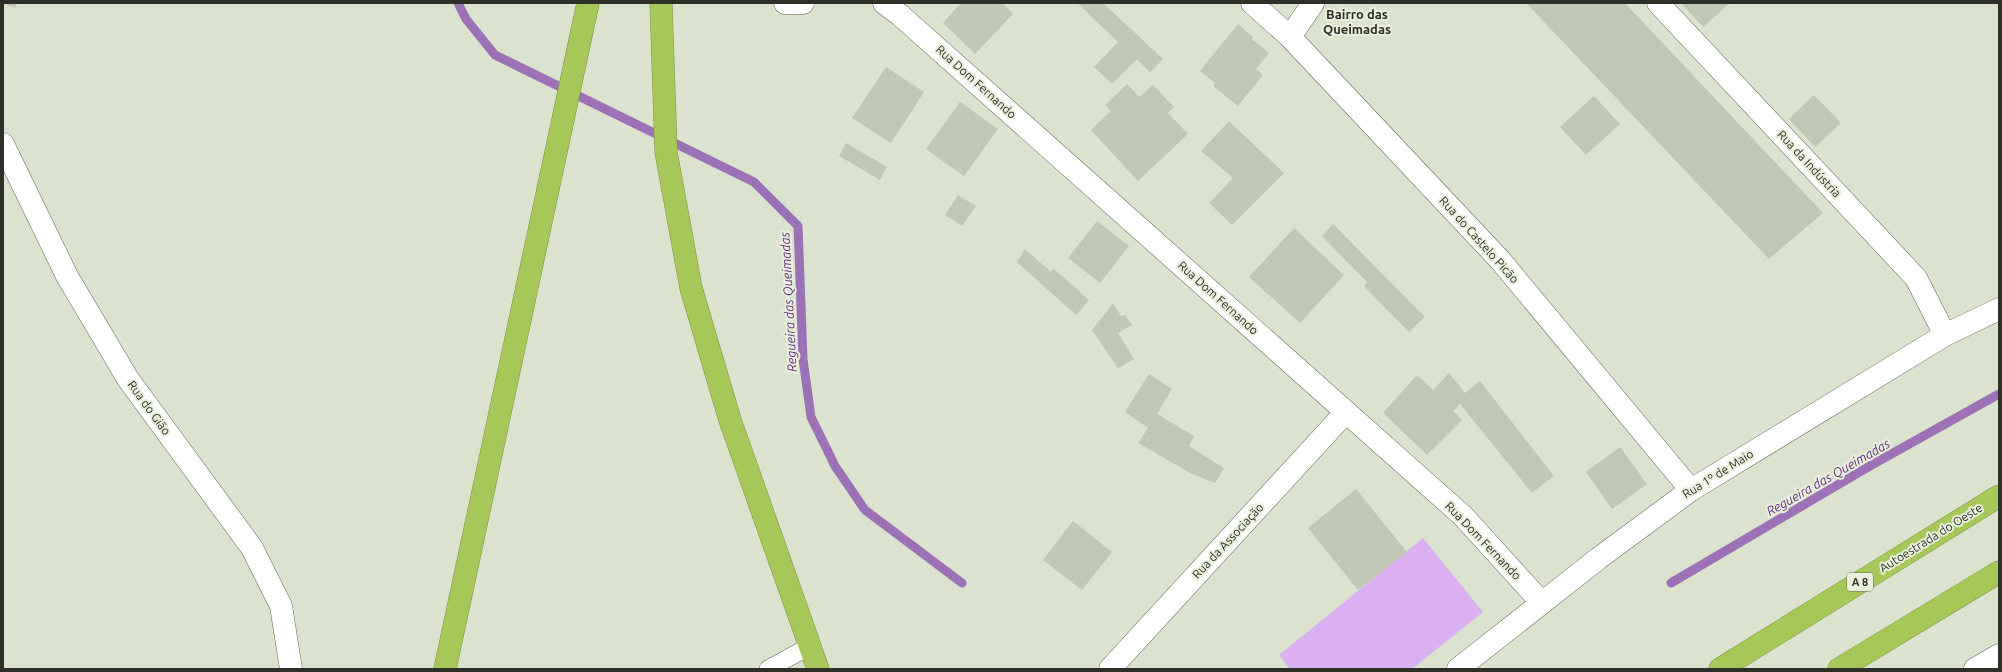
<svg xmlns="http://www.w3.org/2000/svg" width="2002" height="672" viewBox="0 0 2002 672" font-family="Ubuntu,sans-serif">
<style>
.green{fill:#dab0f2}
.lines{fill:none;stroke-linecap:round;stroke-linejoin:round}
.stream{stroke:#9d71b5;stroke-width:9}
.building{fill:#c0c8b4}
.service-casing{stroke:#606755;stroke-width:18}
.minor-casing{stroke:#606755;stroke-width:23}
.tertiary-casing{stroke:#606755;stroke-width:23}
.motorway-casing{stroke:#7c9348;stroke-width:23}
.service{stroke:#fff;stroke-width:17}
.minor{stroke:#fff;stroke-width:22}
.tertiary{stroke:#fff;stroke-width:22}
.motorway{stroke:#a6c859;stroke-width:22}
.labels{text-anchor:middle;stroke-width:4;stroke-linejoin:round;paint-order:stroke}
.shield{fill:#e8f0dc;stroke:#656a5e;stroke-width:1}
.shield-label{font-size:11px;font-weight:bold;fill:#2d3028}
.street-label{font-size:12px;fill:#2d3028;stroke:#e8f0dc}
.neighbourhood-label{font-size:13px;font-weight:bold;fill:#2d3028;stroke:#e8f0dc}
.water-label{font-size:13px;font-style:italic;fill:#683083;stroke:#e8f0dc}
</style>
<rect width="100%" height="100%" fill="#dbe3ce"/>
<polygon class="green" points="1423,538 1483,612 1412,669 1290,669 1279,655"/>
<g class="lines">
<g class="stream">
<polyline points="458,3 466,19 495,55 754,182 798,226 803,359 811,417 835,466 865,510 962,583"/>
<polyline points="1671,583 1868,467 1999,394"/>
</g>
</g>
<g class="building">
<polygon points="3,3 17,3 15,8"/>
<polygon points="961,3 1002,3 1013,14 975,54 943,23"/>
<polygon points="1077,3 1103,3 1163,59 1150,72 1137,59 1112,84 1094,67 1118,42"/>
<polygon points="1526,3 1625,3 1823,213 1769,259"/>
<polygon points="1681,3 1730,3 1703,27"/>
<polygon points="1238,24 1253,37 1252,39 1269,53 1256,69 1263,75 1238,106 1213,86 1215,83 1200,71"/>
<polygon points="886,67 924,92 891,143 852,118"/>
<polygon points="1127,84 1139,97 1153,85 1174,107 1168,113 1188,134 1138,181 1091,130 1111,111 1105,105"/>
<polygon points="1814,95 1841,123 1815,147 1789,119"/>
<polygon points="1594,96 1620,124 1586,155 1560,127"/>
<polygon points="960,102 998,129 964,176 926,149"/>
<polygon points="1229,121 1284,173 1232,225 1209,203 1233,178 1201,151"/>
<polygon points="846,143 887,167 880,180 839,156"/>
<polygon points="958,195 976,206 962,226 945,215"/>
<polygon points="1097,221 1129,246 1100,283 1068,258"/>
<polygon points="1333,224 1425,317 1409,332 1364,286 1367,282 1322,236"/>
<polygon points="1294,228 1344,275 1300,323 1249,277"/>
<polygon points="1025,249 1051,272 1053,268 1089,300 1076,315 1017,262"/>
<polygon points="1113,303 1121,316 1125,315 1132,325 1118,333 1134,359 1118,368 1092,330"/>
<polygon points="1449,373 1465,393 1480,381 1554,476 1532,493 1460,404 1453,411 1462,420 1427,455 1383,413 1417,375 1433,390"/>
<polygon points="1149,374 1172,389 1157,414 1194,436 1189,446 1224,468 1215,483 1192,474 1138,443 1148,428 1125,412"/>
<polygon points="1620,447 1647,484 1612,509 1586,472"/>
<polygon points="1356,489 1407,552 1358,590 1308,528"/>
<polygon points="1073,521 1112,552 1082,590 1043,560"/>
</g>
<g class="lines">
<defs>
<polyline id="service" points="768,669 810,646"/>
<g id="minor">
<polyline points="785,3 803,3"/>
<polyline points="884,3 900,15 1463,516 1542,603"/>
<polyline points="1252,3 1290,37 1500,260 1691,490"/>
<polyline points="1658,3 1916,278 1945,335"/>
<polyline points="1290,37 1313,3"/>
<polyline points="3,144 67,276 128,379 252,548 281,606 291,669"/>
<polyline points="1110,669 1346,412"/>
<polyline points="1975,669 1999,655"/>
</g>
<polyline id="tertiary" points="1458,669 1599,558 1691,490 1945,335 1999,309"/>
<g id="motorway">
<polyline points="661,3 666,152 691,288 730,420 818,669"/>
<polyline points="445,669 588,3"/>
<polyline points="1720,669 1999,496"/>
<polyline points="1839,669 1999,572"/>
</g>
</defs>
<use href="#service" class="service-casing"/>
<use href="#minor" class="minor-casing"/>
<use href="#tertiary" class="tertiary-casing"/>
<use href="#motorway" class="motorway-casing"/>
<use href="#service" class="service"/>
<use href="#minor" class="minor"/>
<use href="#tertiary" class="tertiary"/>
<use href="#motorway" class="motorway"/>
</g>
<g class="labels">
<rect class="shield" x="1847" y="573" width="26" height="18" rx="3"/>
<g class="shield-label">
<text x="1860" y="586">A 8</text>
</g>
<g class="street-label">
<text transform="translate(976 82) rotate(42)" y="4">Rua Dom Fernando</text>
<text transform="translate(1809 164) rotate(47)" y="4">Rua da Indústria</text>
<text transform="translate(1479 240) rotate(48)" y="4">Rua do Castelo Picão</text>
<text transform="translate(1218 298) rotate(42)" y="4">Rua Dom Fernando</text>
<text transform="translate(149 408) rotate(54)" y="4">Rua do Gião</text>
<text transform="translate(1718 474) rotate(-32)" y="4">Rua 1º de Maio</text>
<text transform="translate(1931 538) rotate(-32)" y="4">Autoestrada do Oeste</text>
<text transform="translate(1228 541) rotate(-47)" y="4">Rua da Associação</text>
<text transform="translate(1483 541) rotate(46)" y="4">Rua Dom Fernando</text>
</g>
<g class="neighbourhood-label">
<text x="1357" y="19">Bairro das<tspan x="1357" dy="15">Queimadas</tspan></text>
</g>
<g class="water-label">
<text transform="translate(788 302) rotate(-93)" y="5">Regueira das Queimadas</text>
<text transform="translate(1828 477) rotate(-30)" y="5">Regueira das Queimadas</text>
</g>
</g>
<rect width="2002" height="672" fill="none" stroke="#2d3028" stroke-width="8"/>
</svg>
